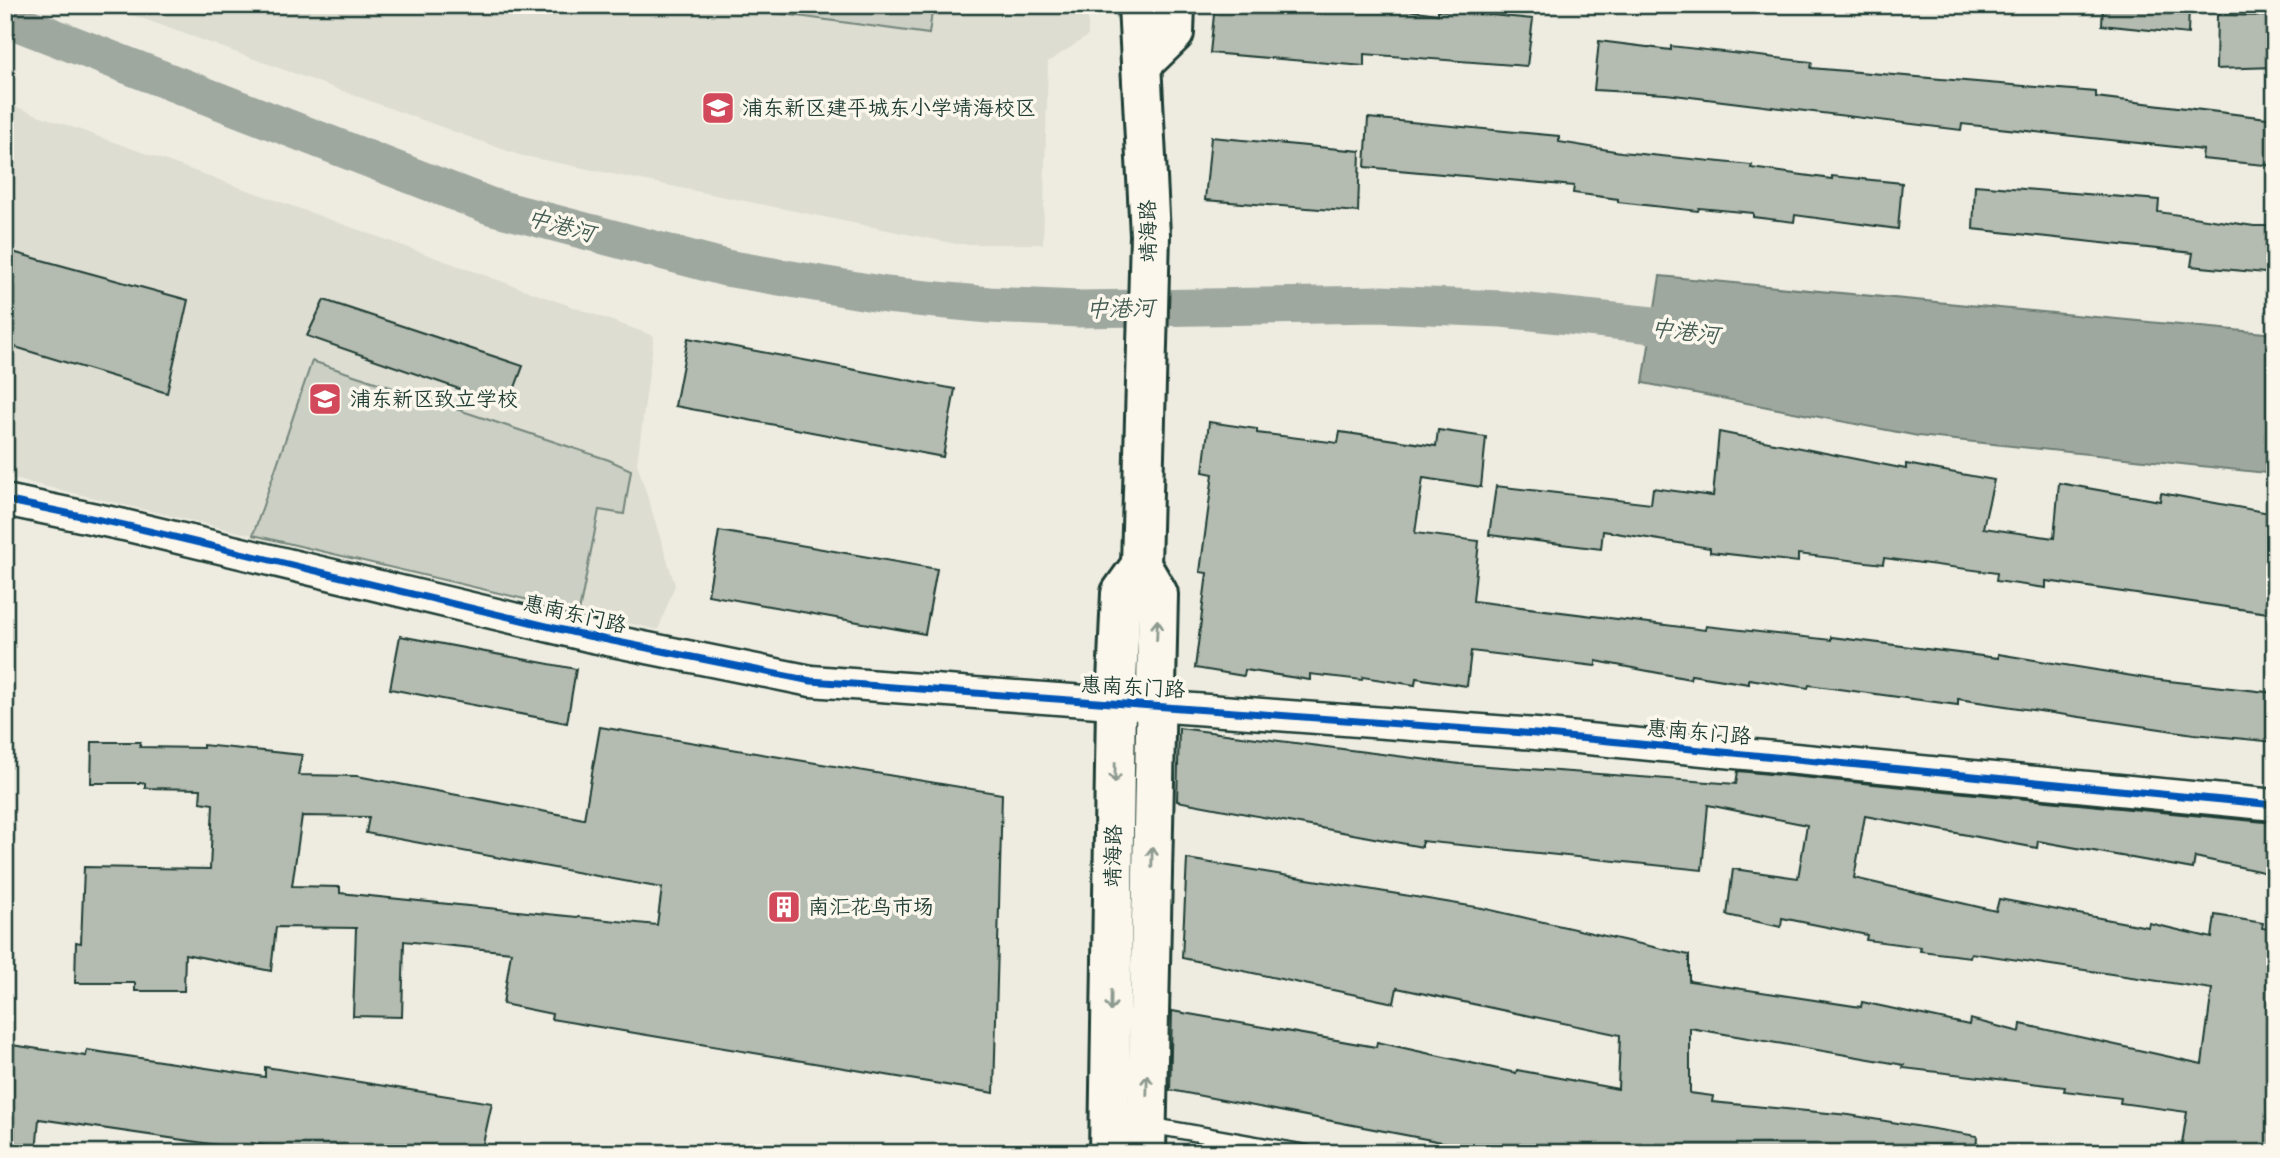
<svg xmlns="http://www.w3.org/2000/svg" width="2280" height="1158" viewBox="0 0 2280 1158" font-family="Pangolin,'LXGW WenKai TC',sans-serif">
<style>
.built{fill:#ddddd2}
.green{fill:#cbcfc4;stroke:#75867c;stroke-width:2}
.water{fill:#9fa89f;stroke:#6c7d74;stroke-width:2}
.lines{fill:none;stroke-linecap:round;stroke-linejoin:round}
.canal{stroke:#9fa89f;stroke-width:37}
.building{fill:#b4bbb0;stroke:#1f3d34;stroke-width:2;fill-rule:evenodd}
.lane-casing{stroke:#1f3d34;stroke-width:19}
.street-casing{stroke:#1f3d34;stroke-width:35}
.secondary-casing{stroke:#1f3d34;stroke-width:44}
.lane{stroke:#fbf7ec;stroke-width:14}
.street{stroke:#fbf7ec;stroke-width:30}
.secondary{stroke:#fbf7ec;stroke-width:38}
.cycleway-casing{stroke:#fbf7ec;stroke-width:11}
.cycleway{stroke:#0057b8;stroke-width:7}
.oneway{stroke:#8d9a90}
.labels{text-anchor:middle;stroke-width:7;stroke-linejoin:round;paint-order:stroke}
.poi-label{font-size:21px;fill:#1f3d34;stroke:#fbf7ec;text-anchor:start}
.street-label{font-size:21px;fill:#1f3d34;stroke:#fbf7ec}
.water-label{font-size:23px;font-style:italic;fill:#455d54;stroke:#fbf7ec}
</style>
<rect width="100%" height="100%" fill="#eeece1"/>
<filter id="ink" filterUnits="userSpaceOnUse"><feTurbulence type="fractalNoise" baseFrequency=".0143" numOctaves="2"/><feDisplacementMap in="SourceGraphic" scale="14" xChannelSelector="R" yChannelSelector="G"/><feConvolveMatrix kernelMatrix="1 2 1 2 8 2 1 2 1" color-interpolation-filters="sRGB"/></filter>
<g filter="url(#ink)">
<g class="built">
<polygon points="105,5 1088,5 1088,36 1048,62 1043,244 956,244 519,155"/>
<polygon points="5,103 654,336 637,463 675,585 658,630 5,477"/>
</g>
<g class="green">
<polygon points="718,5 933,5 929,34"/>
<polygon points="312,361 609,460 631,470 624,514 599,510 579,612 253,535"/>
</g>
<polygon class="water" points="1660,276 2275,334 2275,474 1918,436 1643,383"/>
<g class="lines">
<polyline class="canal" points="5,18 490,206 726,268 886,295 989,305 1078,309 1380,304 1502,309 1700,330"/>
</g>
<g class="building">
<polygon points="1215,5 1371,5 1438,14 1438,10 1533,19 1527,66 1364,54 1364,66 1210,53"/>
<polygon points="2103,5 2189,5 2188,34 2102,25"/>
<polygon points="2217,15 2275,16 2275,67 2216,69"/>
<polygon points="1599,41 1671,50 1671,46 1812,62 1811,68 2096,92 2096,97 2275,119 2275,166 2202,159 2203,150 1962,124 1961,130 1666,94 1594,90"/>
<polygon points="1368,118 1559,136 1559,142 1621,152 1752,165 1751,168 1832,179 1832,176 1902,183 1898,229 1795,215 1794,222 1753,217 1753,213 1699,208 1698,211 1618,202 1618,199 1573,193 1574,186 1365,167"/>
<polygon points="1211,137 1360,151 1358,212 1205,200"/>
<polygon points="1975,185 2159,200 2158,212 2254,226 2275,226 2275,274 2191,266 2193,253 1973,229"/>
<polygon points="5,250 188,300 167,393 5,344"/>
<polygon points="324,300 523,366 508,406 307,336"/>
<polygon points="688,338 955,389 943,457 675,406"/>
<polygon points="1209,422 1257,429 1257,433 1338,443 1340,432 1436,446 1438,430 1486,437 1481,487 1423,478 1415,533 1479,541 1473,601 1705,630 1706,626 1831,640 1831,637 1998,658 1998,654 2151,679 2275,693 2275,742 2194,734 1958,699 1958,705 1809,685 1808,688 1749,679 1749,684 1691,675 1690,679 1596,661 1596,666 1471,651 1467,686 1416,678 1415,685 1363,677 1362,680 1310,674 1310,680 1245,670 1244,676 1195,668 1207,573 1200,572 1213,474 1203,472"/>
<polygon points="1719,432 1906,469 1906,464 1994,480 1983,528 2054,538 2059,483 2160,501 2161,493 2275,514 2275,614 2046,581 2046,588 1996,581 1997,573 1884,558 1883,564 1798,554 1798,562 1710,552 1710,548 1603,531 1601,549 1489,535 1496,486 1651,504 1653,488 1713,496"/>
<polygon points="719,531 937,569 925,634 708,595"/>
<polygon points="400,636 576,669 567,723 390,689"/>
<path d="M600 727 1002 794 994 1093 551 1019 552 1014 503 1004 511 952 404 941 402 1017 353 1016 356 928 276 927 271 971 185 954 184 991H135V983H75L76 942 81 943 84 867 210 869 213 804 200 802 201 789 145 788V783H91L92 742H140V747L203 748V745L302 755 298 775 357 776 584 819ZM302 816 369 817 366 833 662 888 657 925 340 893V887L292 886Z"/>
<polygon points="1179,728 1460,764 1736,784 1738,771 2275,823 2272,874 2195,857 2193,869 2038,841 2037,848 1865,816 1854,878 1996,911 1999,899 2148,927 2149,923 2212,938 2215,915 2263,923 2262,928 2275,930 2275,1153 2197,1153 2181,1150 2187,1112 2120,1103 2121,1098 2064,1091 2065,1087 1903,1068 1904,1065 1690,1028 1690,1093 1713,1096 1712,1102 1849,1115 1977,1136 1976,1153 1499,1153 1170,1090 1172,1011 1376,1047 1377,1042 1516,1073 1517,1070 1618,1089 1620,1035 1397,988 1394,1003 1182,958 1187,859 1482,908 1689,955 1689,981 1861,1007 1862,1002 1969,1025 1970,1019 2020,1032 2021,1024 2202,1064 2212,989 1971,953 1970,957 1920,951 1921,947 1866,940 1867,935 1782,918 1781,927 1727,915 1733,869 1798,878 1807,825 1708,805 1702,870 1422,841 1422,847 1177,801"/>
<polygon points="5,1044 86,1056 87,1050 265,1077 265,1067 492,1103 481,1153 303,1153 252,1143 252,1150 39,1119 36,1153 5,1153"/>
</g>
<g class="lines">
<defs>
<polyline id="lane" points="1148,1125 1306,1153"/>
<polyline id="street" points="5,500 124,525 588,636 811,681 1536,734 2275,805"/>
<g id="secondary">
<polyline points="1138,5 1150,235 1141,565 1158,594 1146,1153"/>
<polyline points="1141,65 1174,33 1175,5"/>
<polyline points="1109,1153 1116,705 1121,593 1141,565"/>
</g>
</defs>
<use href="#lane" class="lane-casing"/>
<use href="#street" class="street-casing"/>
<use href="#secondary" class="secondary-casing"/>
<use href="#lane" class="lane"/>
<use href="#street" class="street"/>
<use href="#secondary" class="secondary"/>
<defs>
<polyline id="cycleway" points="5,500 124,525 588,636 811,681 1536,734 2275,805"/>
</defs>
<use href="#cycleway" class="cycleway-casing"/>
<use href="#cycleway" class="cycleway"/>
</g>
<defs><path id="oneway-shaft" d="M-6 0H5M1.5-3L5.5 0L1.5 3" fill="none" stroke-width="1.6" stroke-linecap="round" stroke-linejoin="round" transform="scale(1.75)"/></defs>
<g class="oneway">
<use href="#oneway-shaft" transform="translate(1157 630) rotate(-88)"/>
<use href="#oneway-shaft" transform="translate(1115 773) rotate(91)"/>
<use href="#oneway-shaft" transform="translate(1152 857) rotate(-89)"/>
<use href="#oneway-shaft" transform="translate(1111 1001) rotate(91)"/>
<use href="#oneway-shaft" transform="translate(1147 1085) rotate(-89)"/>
</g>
</g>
<defs>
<symbol id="school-square" viewBox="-11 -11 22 22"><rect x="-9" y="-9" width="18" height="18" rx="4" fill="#d1495b" stroke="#fbf7ec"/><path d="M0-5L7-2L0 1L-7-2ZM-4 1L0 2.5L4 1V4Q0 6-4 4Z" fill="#fff"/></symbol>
<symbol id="building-square" viewBox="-11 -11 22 22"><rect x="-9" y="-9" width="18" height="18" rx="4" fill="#d1495b" stroke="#fbf7ec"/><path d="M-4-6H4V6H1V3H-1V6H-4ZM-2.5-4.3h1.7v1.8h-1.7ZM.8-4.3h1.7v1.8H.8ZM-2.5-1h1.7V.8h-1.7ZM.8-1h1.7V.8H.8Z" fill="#fff"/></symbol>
</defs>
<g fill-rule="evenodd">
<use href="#school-square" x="699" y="89" width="38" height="38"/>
<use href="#school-square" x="306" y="380" width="38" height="38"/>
<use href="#building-square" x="765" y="888" width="38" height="38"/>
</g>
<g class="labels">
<g class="poi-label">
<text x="742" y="115">浦东新区建平城东小学靖海校区</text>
<text x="350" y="406">浦东新区致立学校</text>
<text x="808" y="914">南汇花鸟市场</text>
</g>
<g class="street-label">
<text transform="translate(1148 231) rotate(-91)" y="7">靖海路</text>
<text transform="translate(575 614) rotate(13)" y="7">惠南东门路</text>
<text transform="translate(1133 687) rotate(3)" y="7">惠南东门路</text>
<text transform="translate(1699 732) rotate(5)" y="7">惠南东门路</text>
<text transform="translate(1113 856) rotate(-89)" y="7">靖海路</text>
</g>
<g class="water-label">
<text transform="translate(561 225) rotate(15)" y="8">中港河</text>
<text transform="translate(1120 308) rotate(-1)" y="8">中港河</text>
<text transform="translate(1685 331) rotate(7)" y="8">中港河</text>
</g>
</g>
<rect width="2280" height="1158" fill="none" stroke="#fbf7ec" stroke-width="28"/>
<rect x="14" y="14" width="2252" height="1130" fill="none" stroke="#1f3d34" stroke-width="2.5" filter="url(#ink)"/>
</svg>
